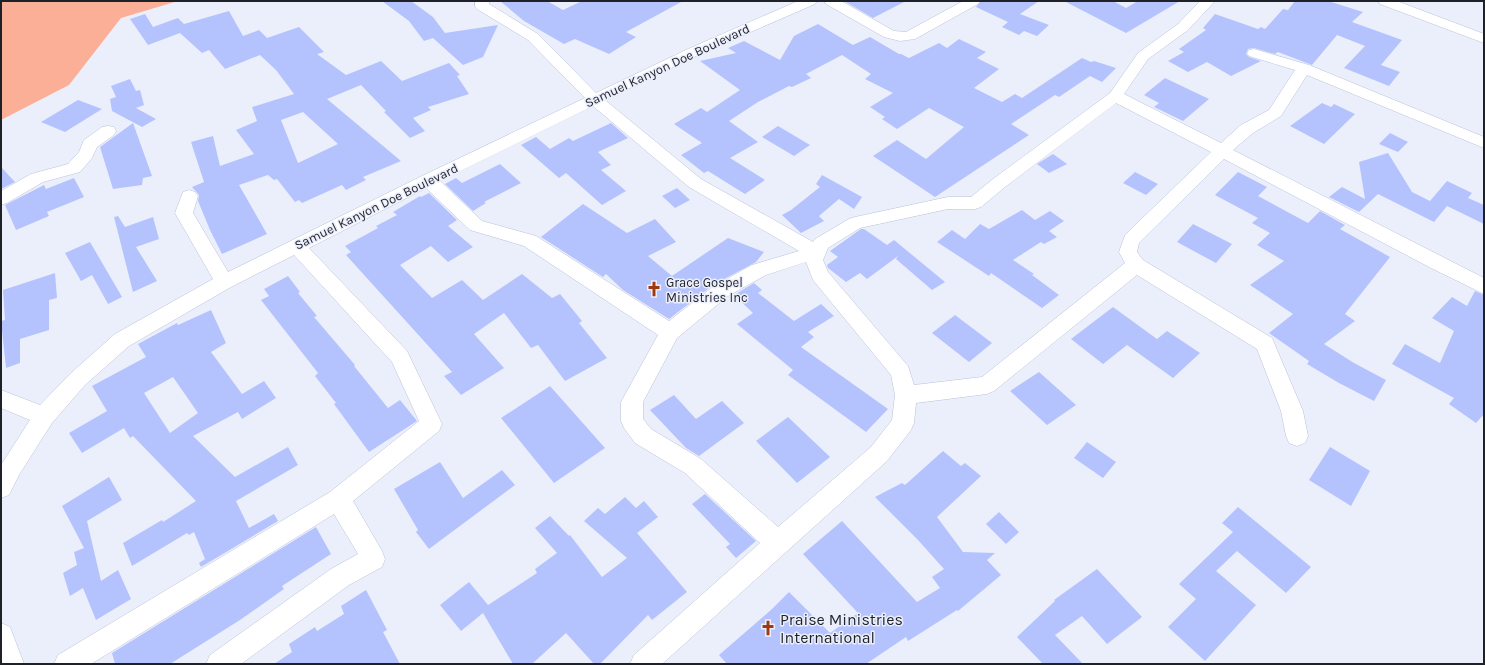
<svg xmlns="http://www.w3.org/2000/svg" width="1485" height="665" viewBox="0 0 1485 665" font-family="Karla,sans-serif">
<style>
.green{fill:#fbaf96}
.building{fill:#b4c3fd;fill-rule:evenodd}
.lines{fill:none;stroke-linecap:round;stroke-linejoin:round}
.minor-casing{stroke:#bcc2d7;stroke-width:1}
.minor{fill:#fff;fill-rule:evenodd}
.labels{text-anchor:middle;stroke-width:3;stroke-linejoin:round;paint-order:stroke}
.street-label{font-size:13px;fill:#1f2129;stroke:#ebeffc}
.poi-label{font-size:13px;fill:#1f2129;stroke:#ebeffc;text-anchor:start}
.near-poi-label{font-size:16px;fill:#1f2129;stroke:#ebeffc;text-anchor:start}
</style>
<rect width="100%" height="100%" fill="#ebeffc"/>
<polygon class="green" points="1,1 178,1 121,18 69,85 1,120"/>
<g class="building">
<polygon points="382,1 411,1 433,17 445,33 498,25 483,57 463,65 433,38 424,41 409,21"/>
<polygon points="500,1 547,1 563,10 582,1 683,1 626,32 636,37 609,54 575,39 564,44 524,21"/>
<polygon points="844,1 906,1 873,18"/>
<polygon points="981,1 1039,1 1020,14 1049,25 1037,36 1024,31 1019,35 1002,27 1008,22 976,7"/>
<polygon points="1064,1 1113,1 1126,8 1138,1 1180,1 1126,33"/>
<polygon points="1295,1 1328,1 1363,12 1352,22 1402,40 1381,65 1400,72 1389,86 1344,68 1365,46 1337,35 1312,65 1278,52 1275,54 1254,48 1248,49 1246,54 1249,57 1261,61 1231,76 1207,62 1188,72 1168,61 1184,52 1179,49 1206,30 1203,28 1215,14 1258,29 1261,27 1265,29 1283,9 1288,10"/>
<path d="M229 11 243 36 259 30 267 38 299 27 324 52 317 54 346 75 381 61 402 81 449 63 460 75 457 76 469 94 428 107 431 110 413 118 425 131 410 138 384 112 386 111 361 85 327 99 401 161 363 177 366 180 346 190 342 185 302 203 299 200 295 202 277 179 274 180 268 175 239 185 267 234 222 254 210 230 198 201 199 195 192 187 204 182 191 142 213 136 220 166 254 154 236 130 257 121 252 107 294 94 276 70 260 55 225 69 209 50 202 53 180 33 148 45 130 19 145 14 153 27 178 18 184 24ZM303 112 338 144 298 163 281 120Z"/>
<polygon points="818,24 853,45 870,37 899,54 901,54 909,58 939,43 947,48 959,39 986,52 977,58 999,69 974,88 1002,102 1015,94 1022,98 1082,58 1091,62 1094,61 1116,68 1102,82 1090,76 1059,97 1055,95 1011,124 1029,135 935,197 873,156 897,140 926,159 964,127 929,108 897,129 882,119 885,117 870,107 893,93 865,79 871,74 842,55 806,74 811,78 792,87 789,86 758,102 729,121 758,142 730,158 765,180 745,194 708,171 704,173 681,155 702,143 674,124 701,108 707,112 740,90 700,61 736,53 728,48 744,41 780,60 794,36"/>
<polygon points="1165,78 1209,99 1183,121 1154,107 1159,103 1144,95"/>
<polygon points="130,79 136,91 140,90 144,105 136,108 156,119 142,127 112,111 110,99 116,97 111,86"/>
<polygon points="78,100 102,109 65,132 41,122"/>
<polygon points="1322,103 1331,107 1334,104 1355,114 1324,144 1290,126"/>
<polygon points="133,123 152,176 143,178 142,185 113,189 100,147"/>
<polygon points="611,123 628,138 598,152 611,165 601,170 626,191 602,205 566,173 559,178 521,145 536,137 550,149 569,138 573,141"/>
<polygon points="778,126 810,145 794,156 762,137"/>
<polygon points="1390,133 1408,142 1398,152 1379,144"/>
<polygon points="1388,153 1412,192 1430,201 1447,181 1472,193 1468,198 1484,205 1484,224 1447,206 1434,222 1378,194 1359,212 1329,197 1342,187 1365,199 1359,162"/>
<polygon points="1053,154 1067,164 1049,173 1037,164"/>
<polygon points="500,164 521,183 484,202 486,203 473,211 445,184 456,178 462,183"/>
<polygon points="1,167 15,182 1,189"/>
<polygon points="1135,172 1158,184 1146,195 1123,183"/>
<polygon points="1238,172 1267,187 1258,196 1308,223 1320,211 1345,225 1340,229 1390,257 1345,314 1355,321 1324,344 1354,363 1386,380 1374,401 1339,383 1307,364 1309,361 1269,333 1293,314 1250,285 1284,261 1257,245 1270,233 1252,223 1258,218 1215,195"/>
<polygon points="822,175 862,197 854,209 839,199 819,216 824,221 801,233 782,215 791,210 820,187 816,184"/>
<polygon points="74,178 84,197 47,212 49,216 16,230 5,205 44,185 46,189"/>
<polygon points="677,188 690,200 675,208 662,196"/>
<polygon points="429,193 457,220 448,226 473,247 448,262 431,246 400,265 432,298 462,280 483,300 522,274 552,298 560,294 582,321 579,323 607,358 565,381 538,345 531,348 504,313 474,334 504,368 461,395 444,376 452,372 346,255 351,252 345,246 378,228 376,226 397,215 393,212 420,196 421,197"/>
<polygon points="583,204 627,233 655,219 676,242 648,256 672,276 728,238 764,252 756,262 713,285 669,319 623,290 606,274 603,277 541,237"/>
<polygon points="1022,210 1035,220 1050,211 1064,221 1049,231 1057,237 1044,244 1041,242 1013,260 1034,274 1032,275 1059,295 1042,308 991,273 989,276 937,242 952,230 965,239 980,224 989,229"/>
<polygon points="118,216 125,227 153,217 159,239 136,247 157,281 133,292 114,217"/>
<polygon points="1193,224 1232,244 1216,263 1177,242"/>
<polygon points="861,229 864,229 887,245 894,240 945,282 932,290 896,259 898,256 867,279 860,273 846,282 828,268 827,265 838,257 830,251"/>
<polygon points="90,242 122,297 108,304 92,275 81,281 65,253"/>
<polygon points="55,273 57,298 49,300 49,330 20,339 20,363 6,368 1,321 5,320 3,290"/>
<polygon points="288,276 300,292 298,293 317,316 314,317 355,365 354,366 388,408 400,400 417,421 369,452 334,404 336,403 315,376 318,373 261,300 269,296 264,289"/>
<polygon points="754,283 762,290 758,293 794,321 821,304 834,316 808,332 814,337 801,347 888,409 866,432 788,375 793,370 737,324 753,313 734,295"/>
<polygon points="1475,291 1484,295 1484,414 1476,423 1449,404 1454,398 1392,364 1405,344 1440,363 1454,331 1432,318 1452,297 1467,306"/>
<polygon points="1113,307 1157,339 1167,331 1200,353 1173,378 1127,345 1103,364 1071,339"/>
<path d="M211 310 226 343 211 352 242 394 264 381 276 398 242 419 238 412 193 436 235 477 288 447 298 465 236 501 249 528 274 514 278 521 201 567 199 563 205 559 194 532 189 535 187 533 132 566 123 543 162 520 163 522 196 501 133 436 130 438 124 428 82 453 69 433 107 411 92 386 146 357 138 344 177 323 178 325ZM173 377 198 413 170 433 144 393Z"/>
<polygon points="955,315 992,343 969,362 932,333"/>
<polygon points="1039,372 1076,405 1047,425 1010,391"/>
<polygon points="550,386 605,448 554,483 501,418"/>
<polygon points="674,395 696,419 722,401 744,423 699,456 686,448 650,410"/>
<polygon points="788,417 830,457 797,483 756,441"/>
<polygon points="1087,442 1116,462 1103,478 1074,458"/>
<polygon points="1330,447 1370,471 1351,506 1309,480"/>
<polygon points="943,451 961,466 965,463 981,476 937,517 963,552 995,553 987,560 1001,575 958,611 957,610 908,641 906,637 866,664 727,664 719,655 772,609 789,592 830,633 858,613 803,554 842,521 917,602 940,588 932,577 944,569 918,540 875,497 902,483 905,485"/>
<polygon points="440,462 463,498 502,470 515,485 429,549 416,532 418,530 394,489"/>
<polygon points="109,477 122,500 87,521 101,581 118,570 131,599 96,620 83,588 70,596 63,573 77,565 74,552 84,548 62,506"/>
<polygon points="705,494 756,541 736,558 726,547 730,544 692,504"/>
<polygon points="625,497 636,508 644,501 658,517 637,533 687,592 652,620 648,615 600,664 594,664 566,633 532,664 513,664 483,613 461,631 440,605 469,582 488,605 537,573 535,569 557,553 535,528 550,516 569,536 570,535 602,577 627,558 584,521 598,508 605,514"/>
<polygon points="1238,507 1311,567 1286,593 1237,551 1216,571 1256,605 1205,661 1168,627 1196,599 1179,584 1233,532 1222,523"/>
<polygon points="999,512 1019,532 1006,544 986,524"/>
<polygon points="316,527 331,554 282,586 284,589 240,620 170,664 115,664 112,653"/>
<polygon points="1097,569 1142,617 1107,644 1082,616 1055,635 1083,664 1043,664 1017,637 1055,601 1054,600"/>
<polygon points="366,590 387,630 383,632 400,664 274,664 292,652 289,644 315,627 317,631 344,614 341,606"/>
</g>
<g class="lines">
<defs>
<g id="minor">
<path d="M475 1H489V4L538 34 596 93 688 49 798 1H817L815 4 698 55 605 100 701 179 813 242 815 239 849 219 855 217 948 197H971L993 179 1110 93 1138 53 1178 24 1200 1H1215L1188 30 1148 59 1124 94 1221 143 1241 125 1269 110 1295 70 1249 56 1247 53 1249 50 1254 49 1309 65 1484 137V148L1307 75 1281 116 1253 133 1233 150 1484 278V294L1431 268 1224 159 1139 243 1137 252 1143 260 1272 338 1303 411 1308 436 1305 443 1297 446 1289 443 1286 436 1281 411 1257 349 1137 275 994 391 987 394 916 403 914 423 911 430 887 461 662 664H630L634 655 760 543 685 473 635 443 624 428 621 421V402L658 335 524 246 470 230 426 188 309 248 407 351 442 424 439 431 353 501 382 551 385 559 382 567 349 585 241 664H206L210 655 331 569 358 554 334 514 91 664H54L58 655 330 492 419 421 392 362 294 255 231 287 129 346 85 385 52 423 19 475 9 495 1 498V465L30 420 1 408V390L40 405 71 373 115 334 213 279 175 213 183 192 189 190 195 192 198 196 193 213 228 272 422 176 585 98 528 40 477 9 475 6ZM1116 103 1211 152 1125 235 1119 252 1125 263 982 377 914 385 908 366 828 272 823 260 828 248 860 228 948 209H975L981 207 1005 187ZM593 106 689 187 799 251 752 265 714 286 669 321 536 236 482 221 440 181ZM806 262 813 280 891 375 895 395 892 420 871 447 778 527 701 459 651 429 643 419V402L677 338 728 296 766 275Z"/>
<polygon points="824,1 841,1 894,31 906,32 963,1 980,1 978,4 915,39 900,41 884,37 826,4"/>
<polygon points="1378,1 1397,1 1484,34 1484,43 1380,4"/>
<polygon points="108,126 114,127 116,131 114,135 97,147 92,158 80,172 43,182 7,203 1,205 1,191 31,174 68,164 79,152 84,140 102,127"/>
<polygon points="1,623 10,627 24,664 1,664"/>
</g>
</defs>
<use href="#minor" class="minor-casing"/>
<use href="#minor" class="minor"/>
</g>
<defs>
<symbol id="church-bare" viewBox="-9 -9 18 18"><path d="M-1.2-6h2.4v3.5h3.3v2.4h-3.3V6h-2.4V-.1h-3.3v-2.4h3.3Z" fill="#9f390f" stroke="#ebeffc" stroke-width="2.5" paint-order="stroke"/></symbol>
</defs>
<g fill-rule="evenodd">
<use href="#church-bare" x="643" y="278" width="22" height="22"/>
<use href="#church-bare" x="757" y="617" width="22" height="22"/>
</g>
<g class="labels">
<g class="street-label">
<text transform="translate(667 65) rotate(-25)" y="5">Samuel Kanyon Doe Boulevard</text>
<text transform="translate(376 206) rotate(-26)" y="5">Samuel Kanyon Doe Boulevard</text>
</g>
<g class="poi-label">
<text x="666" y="287">Grace Gospel<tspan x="666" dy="15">Ministries Inc</tspan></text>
</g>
<g class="near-poi-label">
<text x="780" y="625">Praise Ministries<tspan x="780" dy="18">International</tspan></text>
</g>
</g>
<rect width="1485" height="665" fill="none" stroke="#1f2129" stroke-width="4"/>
</svg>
